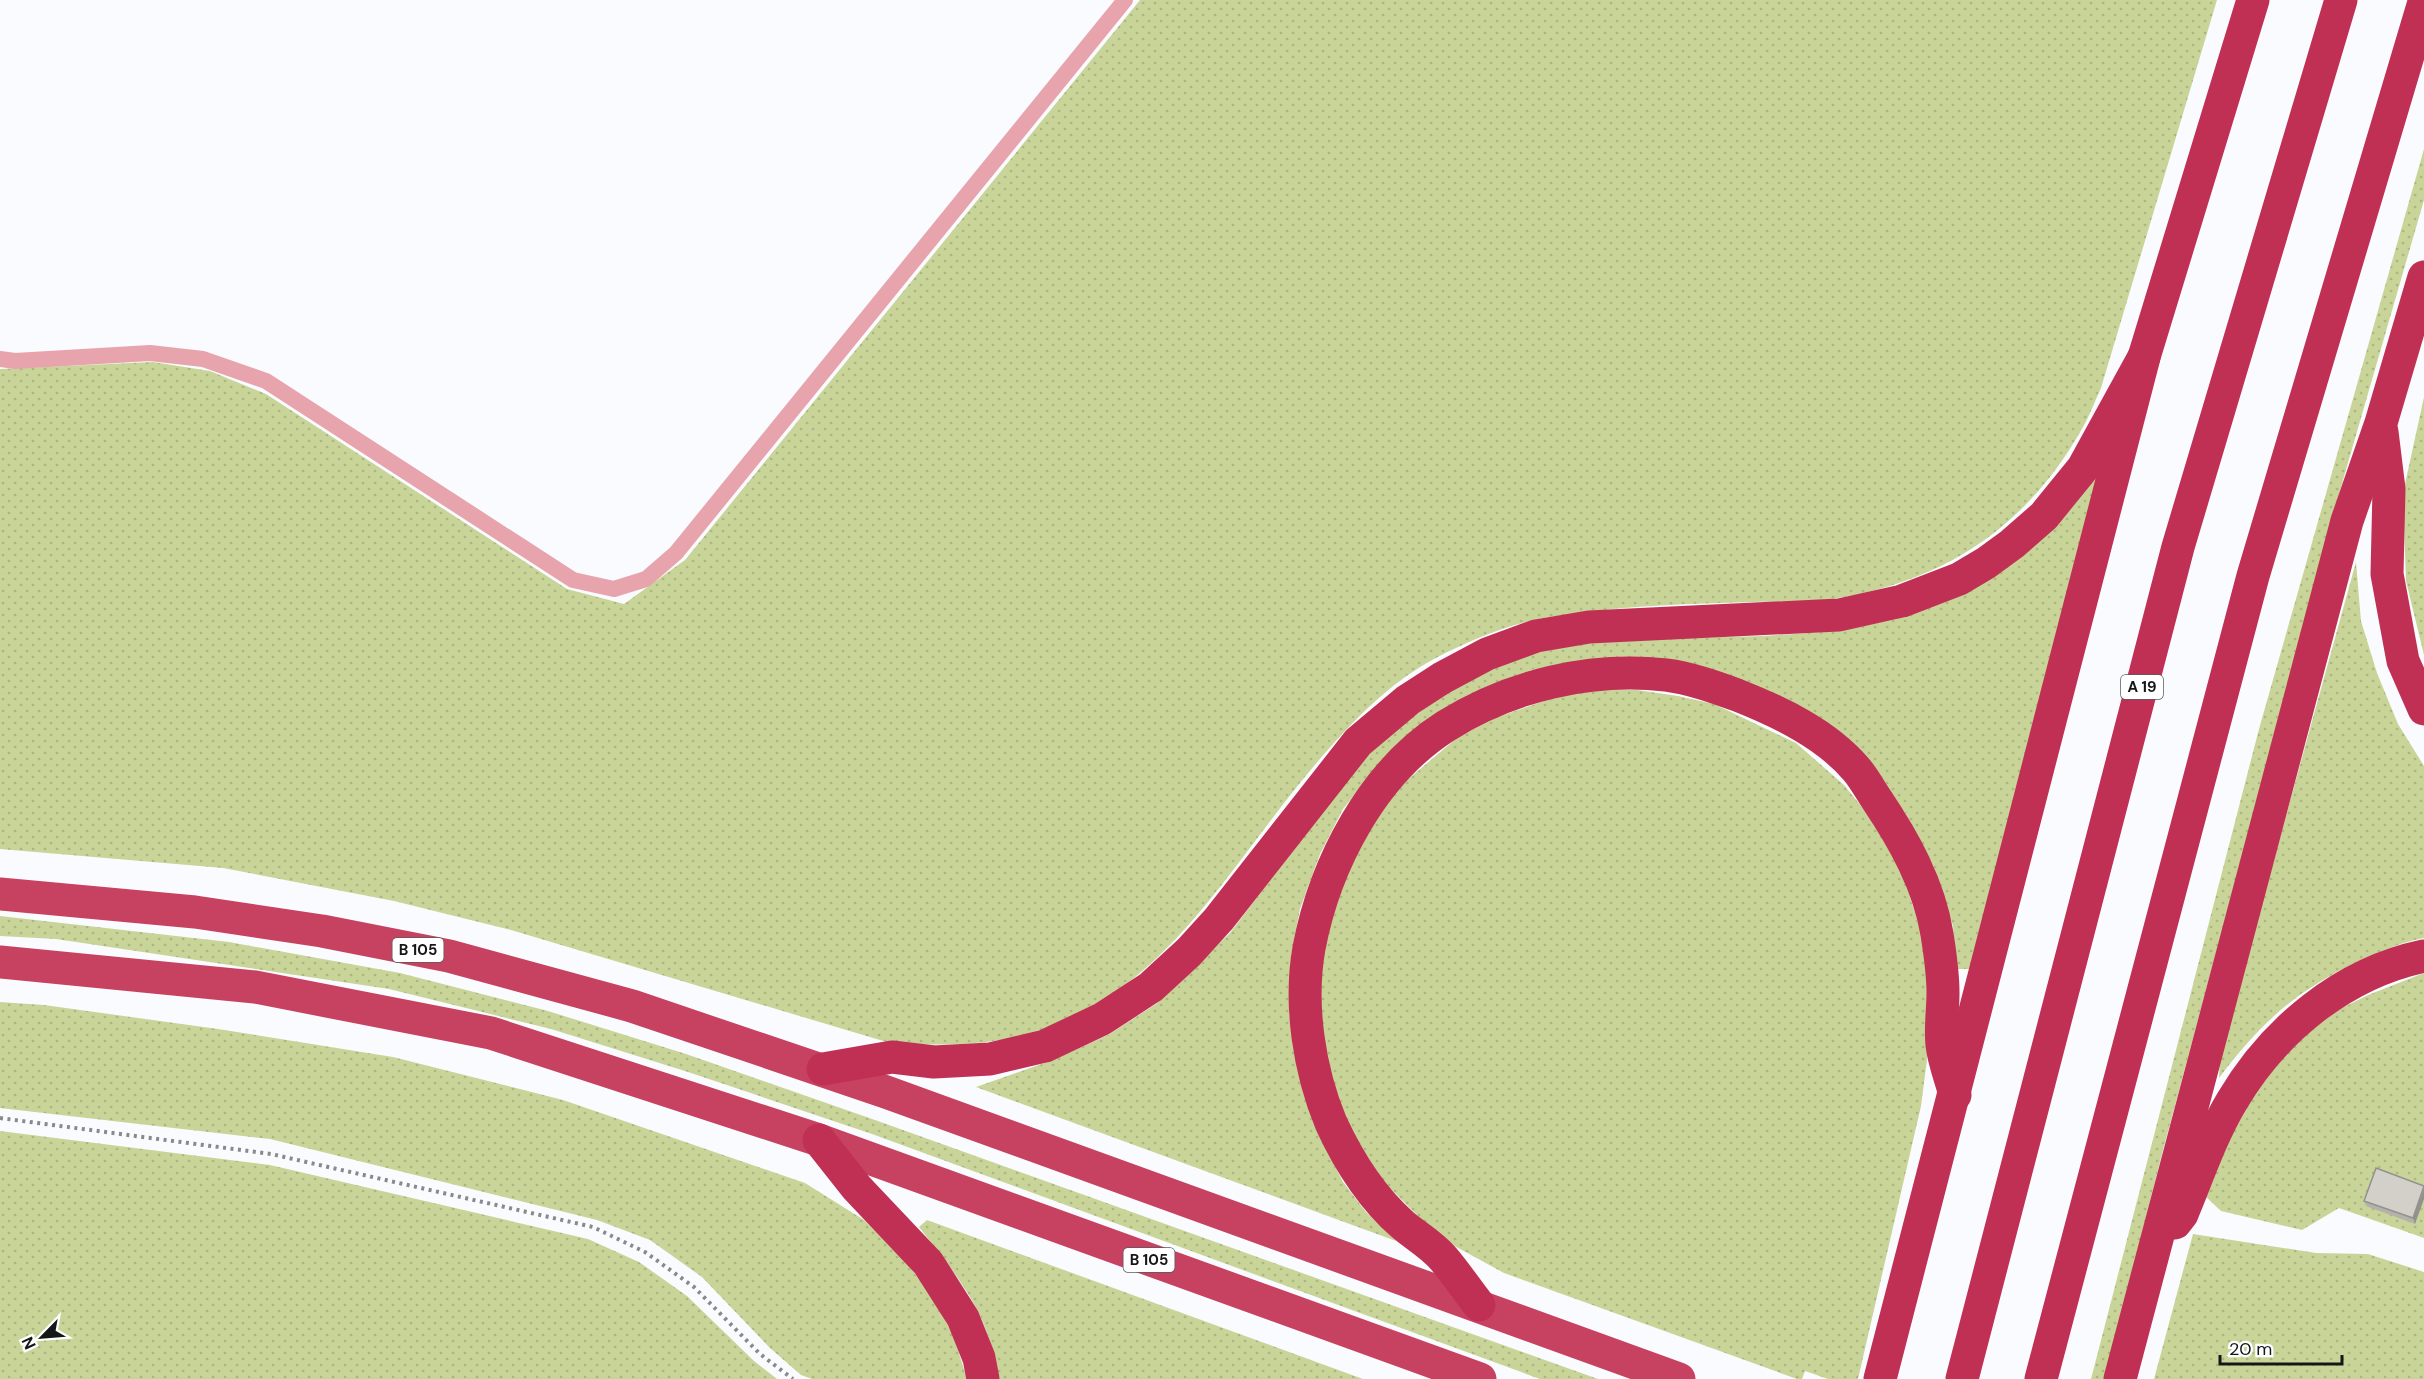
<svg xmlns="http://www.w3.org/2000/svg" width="2424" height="1379" viewBox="0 0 2424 1379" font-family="'DM Sans',sans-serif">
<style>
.grass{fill:url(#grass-dots)}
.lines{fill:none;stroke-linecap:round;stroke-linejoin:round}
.path{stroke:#88898c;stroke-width:4;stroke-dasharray:3 4.5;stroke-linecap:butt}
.service{stroke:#e8a4ad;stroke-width:16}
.trunk{stroke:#c64260;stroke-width:33}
.motorway{stroke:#c03055;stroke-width:33}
.wall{fill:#b5b2ad}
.shaded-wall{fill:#94918d}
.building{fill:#d3cfc9;stroke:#94918d;stroke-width:1.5}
.labels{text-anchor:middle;stroke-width:5;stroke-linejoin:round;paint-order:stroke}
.shield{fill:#fff;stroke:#5a5c5d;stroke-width:1.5}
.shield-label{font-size:15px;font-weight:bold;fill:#141618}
</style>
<defs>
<pattern id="grass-dots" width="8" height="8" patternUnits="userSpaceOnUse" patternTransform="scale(1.5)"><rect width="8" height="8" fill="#c9d598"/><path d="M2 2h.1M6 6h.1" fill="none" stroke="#acb682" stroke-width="1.8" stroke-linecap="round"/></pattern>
</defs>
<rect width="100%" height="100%" fill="#fafbfe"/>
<g class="grass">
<path d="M1140 0H2217L2101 388C2094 403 2088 420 2079 434 2024 528 1945 580 1838 598 1810 603 1779 601 1750 602 1691 604 1632 605 1574 614 1559 616 1544 617 1530 621 1497 629 1464 643 1434 659 1387 684 1348 726 1314 766 1222 874 1155 1014 1000 1040 964 1046 927 1045 890 1043L511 930 394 901 223 868 0 849V369L153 362 210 371 266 394 567 589 624 604 685 560Z"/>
<polygon points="2424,149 2424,200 2343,480 2163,1150 2105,1379 2091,1379 2259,729"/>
<polygon points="2424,397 2424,655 2406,581 2403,493"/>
<polygon points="2106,458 1974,969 1957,969 1953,926 1933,865 1904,811 1820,722 1579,661 1531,670 1483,688 1441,713 1379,764 1343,809 1320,854 1300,909 1291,956 1289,1015 1299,1073 1332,1160 1343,1182 1366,1212 1396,1241 976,1087 1053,1060 1108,1035 1156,1004 1230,933 1363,757 1446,691 1492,667 1542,651 1606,640 1763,636 1838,631 1897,619"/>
<path d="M2356 562 2361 621 2377 673 2398 724 2424 766V938C2402 942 2384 950 2363 959 2297 990 2263 1020 2219 1078L2220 1055Z"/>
<polygon points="1584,690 1637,690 1678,696 1714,704 1796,743 1844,785 1878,827 1904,879 1921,931 1929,989 1929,1044 1921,1106 1858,1379 1828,1379 1805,1371 1802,1379 1797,1379 1504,1273 1440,1238 1384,1182 1362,1150 1346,1120 1332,1081 1321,1027 1320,969 1326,931 1357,845 1400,786 1457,738 1495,718 1541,702"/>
<polygon points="0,916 229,942 400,973 548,1011 686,1054 875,1120 1598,1379 1540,1379 872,1134 688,1072 551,1029 389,989 56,939 0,936"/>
<polygon points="2424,973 2424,1238 2339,1208 2302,1230 2221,1211 2204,1195 2236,1118 2284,1056 2311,1030 2340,1009 2368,995"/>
<polygon points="0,1002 44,1005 218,1029 393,1057 563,1100 805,1183 864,1220 896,1251 927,1288 953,1334 967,1379 812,1379 801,1375 770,1348 702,1277 650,1240 597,1220 270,1139 0,1108"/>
<polygon points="0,1131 270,1165 588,1239 639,1262 687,1296 754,1361 777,1379 0,1379"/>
<path d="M927 1220 1363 1379H999C996 1364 993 1348 987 1333 974 1295 944 1259 919 1227Z"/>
<polygon points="2193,1234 2316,1253 2368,1254 2424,1272 2424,1379 2154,1379"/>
</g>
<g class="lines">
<polyline class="path" points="0,1118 271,1154 593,1227 645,1252 694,1287 760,1354 793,1379"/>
<polyline class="service" points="0,359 15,361 150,353 203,359 266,381 573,580 614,589 646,579 676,553 1125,0"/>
<g class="trunk">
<polyline points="0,894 195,912 322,931 449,956 632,1006 886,1092 1679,1379"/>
<polyline points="0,962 255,987 491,1033 819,1140 1480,1379"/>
</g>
<g class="motorway">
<polyline points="2382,432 2389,489 2387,574 2403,661 2424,709"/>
<polyline points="823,1069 892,1057 934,1062 990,1059 1045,1046 1102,1019 1151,987 1189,952 1219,919 1358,742 1408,700 1442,678 1487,654 1536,636 1589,627 1839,615 1902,601 1959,579 1986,563 2012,544 2044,516 2083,468 2144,357"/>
<polyline points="819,1140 857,1188 928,1263 963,1318 979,1358 983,1379"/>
<path d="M2175 1223 2182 1214C2198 1176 2211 1136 2232 1101 2274 1030 2343 973 2424 956"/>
<path d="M1479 1305C1467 1290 1456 1273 1443 1258 1432 1245 1416 1236 1403 1225 1372 1198 1348 1160 1331 1123 1309 1070 1299 1004 1309 948 1325 864 1372 773 1446 726 1511 685 1590 667 1666 675 1690 678 1715 687 1737 695 1780 712 1826 734 1856 769 1864 778 1870 790 1877 800 1904 840 1929 885 1937 934 1940 953 1943 974 1943 993 1943 1010 1940 1028 1942 1045 1944 1062 1951 1079 1955 1095"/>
<polyline points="1880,1379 2144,357 2253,0"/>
<polyline points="1962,1379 2178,547 2341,0"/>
<polyline points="2041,1379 2253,576 2424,2"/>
<polyline points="2120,1379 2347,521 2381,423 2424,277"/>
</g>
</g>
<polygon class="wall" points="2424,1186 2415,1224 2366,1206 2364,1201"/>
<polygon class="shaded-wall" points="2424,1188 2424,1199 2415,1224 2413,1218"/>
<polygon class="building" points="2376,1168 2424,1186 2413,1218 2364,1201"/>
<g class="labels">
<g class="shield">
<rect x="2121" y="675" width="42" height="24" rx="4.5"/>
<rect x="392.5" y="938" width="51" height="24" rx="4.5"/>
<rect x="1123.5" y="1248" width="51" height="24" rx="4.5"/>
</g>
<g class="shield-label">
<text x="2142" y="692">A 19</text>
<text x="418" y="955">B 105</text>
<text x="1149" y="1265">B 105</text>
</g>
</g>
<g transform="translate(42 1337) rotate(245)" stroke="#ffffff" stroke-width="4.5" paint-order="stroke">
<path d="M0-4.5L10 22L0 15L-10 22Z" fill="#141618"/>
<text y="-9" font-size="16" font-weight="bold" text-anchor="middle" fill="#141618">N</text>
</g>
<path d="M2220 1355v9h122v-9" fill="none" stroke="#141618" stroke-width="3"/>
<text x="2229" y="1355" font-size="18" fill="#141618" stroke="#ffffff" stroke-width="4.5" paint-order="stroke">20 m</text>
</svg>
